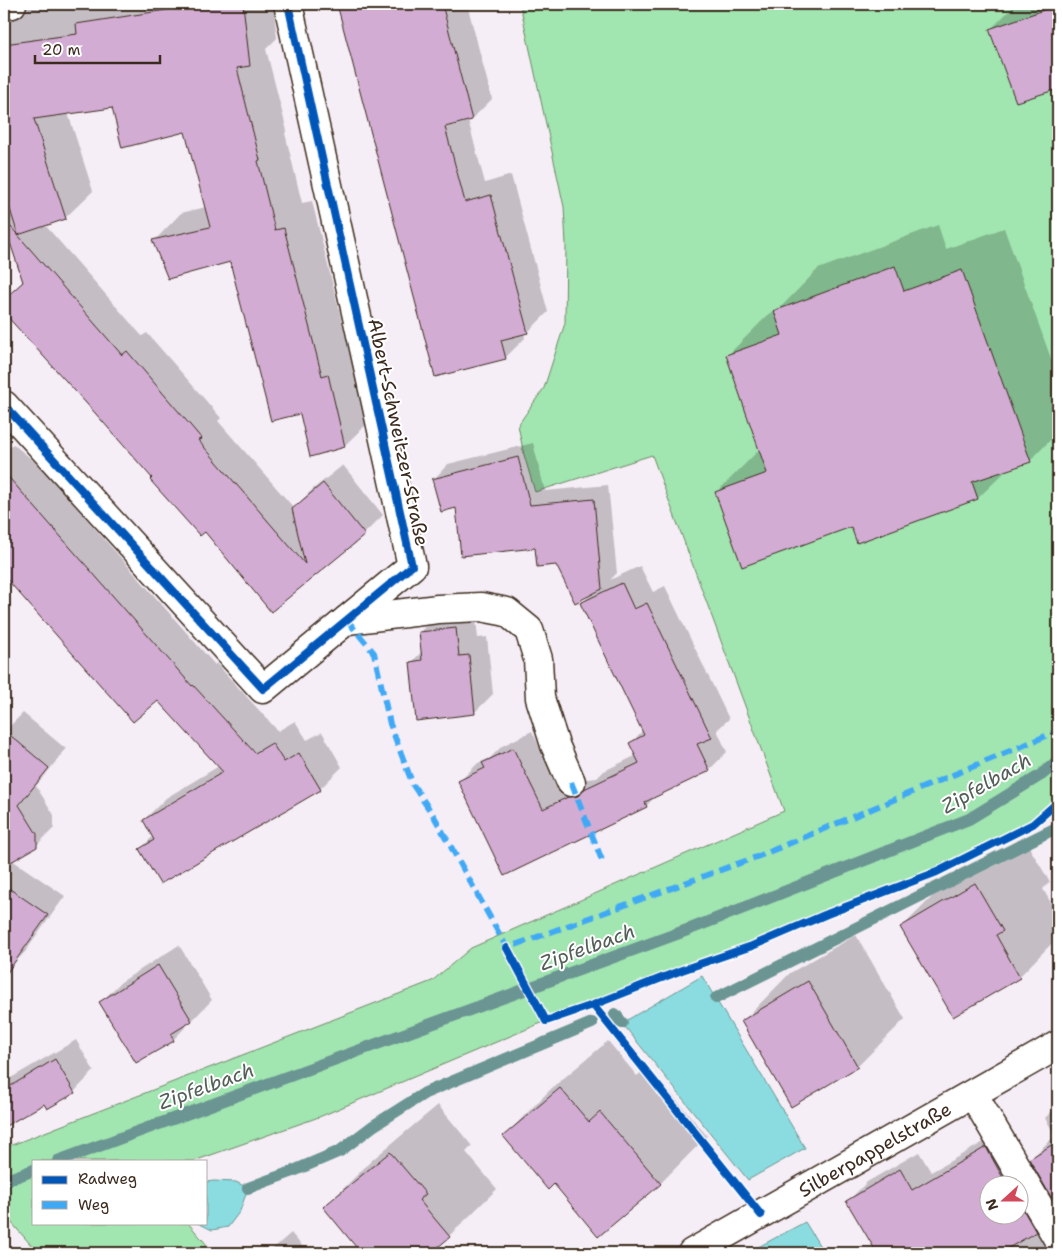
<svg xmlns="http://www.w3.org/2000/svg" width="1062" height="1257" viewBox="0 0 1062 1257" font-family="'Shantell Sans',sans-serif">
<style>
.green{fill:#a1e5b0;stroke:#6e8867}
.water{fill:#8adce0;stroke:#6a9592}
.shadow{fill:#0003;fill-rule:evenodd}
.lines{fill:none;stroke-linecap:round;stroke-linejoin:round}
.stream{stroke:#6a9592;stroke-width:12}
.building{fill:#d3acd4;stroke:#3b2a1e}
.minor-casing{stroke:#3b2a1e;stroke-width:31}
.minor{stroke:#fff;stroke-width:28}
.quiet{stroke:#3fa9f5;stroke-width:6;stroke-dasharray:12 6;stroke-linecap:butt}
.cycleway-casing{stroke:#fff;stroke-width:11}
.cycleway{stroke:#0057b8;stroke-width:8}
.labels{text-anchor:middle;stroke-width:4;stroke-linejoin:round;paint-order:stroke}
.street-label{font-size:19px;fill:#3b2a1e;stroke:#fff}
.water-label{font-size:20px;font-style:italic;fill:#535f58;stroke:#fff}
</style>
<rect width="100%" height="100%" fill="#f6eef6"/>
<filter id="ink" filterUnits="userSpaceOnUse"><feTurbulence type="fractalNoise" baseFrequency=".02" numOctaves="2"/><feDisplacementMap in="SourceGraphic" scale="10" xChannelSelector="R" yChannelSelector="G"/><feConvolveMatrix kernelMatrix="1 2 1 2 8 2 1 2 1" color-interpolation-filters="sRGB"/></filter>
<g filter="url(#ink)">
<polygon class="green" points="520,4 1058,4 1058,802 1033,824 937,872 827,914 752,946 682,970 546,1021 319,1117 194,1161 34,1161 34,1223 188,1223 207,1245 197,1253 38,1253 4,1214 4,1148 432,981 471,948 784,811 652,455 535,492 524,455 518,425 544,388 565,323 566,245 564,207"/>
<g class="water">
<polygon points="702,976 805,1148 748,1180 622,1023"/>
<polygon points="214,1181 236,1182 248,1188 240,1211 228,1227 212,1230 198,1223 206,1223 206,1182"/>
<polygon points="805,1222 824,1253 747,1253"/>
</g>
<g class="shadow">
<polygon points="4,4 273,4 277,38 266,49 287,131 285,133 302,203 312,201 349,350 356,348 372,419 344,446 301,412 231,260 154,241 181,213 206,207 186,130 113,107 68,113 93,191 65,218 45,225 142,336 147,333 221,418 218,421 294,508 313,489 343,465 383,515 364,534 272,611 205,530 154,478 4,300 24,280 4,218 11,209 4,186"/>
<polygon points="338,4 467,4 492,99 472,119 468,120 485,183 511,175 548,312 528,332 524,333 525,338 505,358 436,376"/>
<polygon points="1016,4 1058,4 1058,87 1017,101 991,29"/>
<polygon points="938,225 946,249 1004,228 1058,378 1058,432 1030,461 1008,469 978,498 858,542 852,525 717,492 760,449 727,356 770,313 777,311 818,269"/>
<polygon points="533,443 545,491 608,485 617,573 610,580 640,566 653,592 665,586 729,719 717,730 727,752 709,770 658,794 646,806 504,874 460,781 478,763 490,758 502,746 532,731 561,792 587,779 597,778 604,771 637,755 631,743 643,730 582,603 591,594 537,546 457,507 434,479 448,464"/>
<polygon points="13,444 40,466 215,665 216,663 278,731 295,721 307,740 322,732 342,767 320,789 141,849 153,836 144,820 166,798 219,766 158,699 133,721 4,574 4,453"/>
<polygon points="475,610 478,638 487,637 493,694 474,713 412,662 422,651 420,632 439,614"/>
<polygon points="23,713 66,749 36,786 54,815 54,828 36,846 12,860 65,896 25,952 7,970 4,968 4,732"/>
<polygon points="1023,837 1050,882 1043,889 1058,915 1058,937 1019,977 902,927 949,880"/>
<polygon points="856,935 905,1019 858,1066 743,1021 790,973"/>
<polygon points="179,945 212,1000 173,1040 101,1002 121,982"/>
<polygon points="76,1040 94,1071 74,1092 44,1102 4,1126 4,1082"/>
<polygon points="608,1041 637,1076 648,1066 707,1136 660,1184 554,1183 504,1136 552,1088"/>
<polygon points="438,1105 472,1146 466,1152 497,1189 449,1236 429,1253 363,1253 325,1207 372,1160"/>
<polygon points="1058,1105 1058,1191 1052,1195 1031,1159 1049,1141 1056,1137 1045,1118"/>
<path d="M1005 1130 1058 1220V1253H879L848 1201 867 1182 919 1152 931 1172ZM990 1184H1020V1214H990Z"/>
<polygon points="291,1233 308,1253 268,1253"/>
</g>
<g class="lines">
<g class="stream">
<polyline points="716,998 1058,827"/>
<polyline points="615,1014 622,1023"/>
<polyline points="58,1161 690,929 969,819 1041,775 1058,761"/>
<polyline points="4,1181 34,1170"/>
<polyline points="248,1188 291,1172 340,1151 373,1126 425,1093 592,1023"/>
</g>
</g>
<g class="building">
<polygon points="205,4 243,4 250,66 237,68 260,160 258,161 275,230 284,228 322,376 328,374 345,447 310,457 300,414 271,421 230,262 168,279 152,240 210,227 185,132 122,148 112,108 34,119 66,219 18,235 4,190 4,44 77,34 76,24"/>
<polygon points="337,4 442,4 472,120 445,127 465,202 491,195 528,333 501,340 506,359 435,377"/>
<polygon points="1058,5 1058,89 1016,102 989,29"/>
<polygon points="4,219 122,355 127,351 202,439 198,440 305,564 292,509 323,483 365,535 271,612 205,532 200,536 150,480 152,478 96,414 4,313 4,299 23,282 4,224"/>
<polygon points="895,266 904,291 962,270 1031,462 972,482 978,499 857,543 851,527 742,567 715,492 767,473 726,355 782,335 774,311"/>
<polygon points="518,457 530,505 594,499 602,589 575,603 556,565 537,567 535,548 461,556 456,508 441,512 432,479"/>
<polygon points="4,472 192,686 193,685 255,753 272,743 284,762 299,753 321,790 160,884 139,849 154,840 143,820 223,772 158,701 133,722 4,576"/>
<polygon points="622,583 634,609 647,603 712,738 697,744 710,771 645,802 647,807 504,876 458,781 485,768 482,763 513,748 543,809 568,797 578,796 584,789 639,763 629,743 644,735 580,603"/>
<polygon points="456,628 459,656 469,655 475,714 416,721 410,662 422,660 419,632"/>
<polygon points="4,730 49,768 19,805 37,834 37,847 4,866"/>
<polygon points="975,883 1003,931 996,935 1020,978 953,1017 900,927"/>
<polygon points="4,885 48,915 4,977"/>
<polygon points="158,965 192,1021 171,1034 174,1041 136,1063 99,1002"/>
<polygon points="808,981 858,1067 791,1107 741,1021"/>
<polygon points="55,1059 75,1093 47,1109 44,1104 4,1127 4,1090"/>
<polygon points="560,1088 589,1122 600,1112 661,1184 598,1237 554,1184 548,1190 503,1136"/>
<polygon points="1058,1141 1058,1209 1029,1159"/>
<polygon points="986,1147 1002,1176 1003,1176 1008,1184 990,1184 990,1214 1020,1214 1020,1204 1036,1232 1000,1253 877,1253 846,1201 900,1169 912,1190"/>
<polygon points="390,1152 426,1194 419,1200 450,1237 431,1253 361,1253 323,1207"/>
</g>
<g class="lines">
<defs>
<g id="minor">
<polyline points="4,5 12,4"/>
<polyline points="4,405 263,689 412,566 288,4"/>
<polyline points="347,620 438,609 481,607 507,612 529,630 538,659 540,698 555,745 571,782"/>
<polyline points="973,1094 1058,1239"/>
<path id="s1" d="M692 1253 1058 1045"/>
</g>
</defs>
<use href="#minor" class="minor-casing"/>
<use href="#minor" class="minor"/>
<g class="quiet">
<polyline points="347,620 374,653 390,724 413,785 435,818 507,948 759,856 1058,731"/>
<polyline points="571,782 603,863"/>
</g>
<defs>
<g id="cycleway">
<polyline points="4,405 263,689 412,566 288,4"/>
<polyline points="507,948 546,1021 593,1005 761,1215"/>
<polyline points="593,1005 682,970 752,946 827,914 937,872 1033,824 1058,802"/>
</g>
</defs>
<use href="#cycleway" class="cycleway-casing"/>
<use href="#cycleway" class="cycleway"/>
</g>
</g>
<g class="labels">
<g class="street-label">
<text transform="translate(399 432) rotate(78)" y="7">Albert-Schweitzer-Straße</text>
<text dy="7" stroke="none"><textPath href="#s1" startOffset="210">Silberpappelstraße</textPath></text>
</g>
<g class="water-label">
<text transform="translate(986 783) rotate(-30)" y="7">Zipfelbach</text>
<text transform="translate(587 947) rotate(-20)" y="7">Zipfelbach</text>
<text transform="translate(206 1086) rotate(-20)" y="7">Zipfelbach</text>
</g>
</g>
<rect width="1062" height="1257" fill="none" stroke="#fff" stroke-width="20"/>
<rect x="10" y="10" width="1042" height="1237" fill="none" stroke="#3b2a1e" stroke-width="2" filter="url(#ink)"/>
<rect x="32" y="1160" width="175" height="65" fill="#ffffff" stroke="#b1aaa5"/>
<rect x="42" y="1176" width="25" height="8" fill="#0057b8" stroke="#b1aaa5"/>
<text x="78" y="1184" font-size="15" fill="#3b2a1e">Radweg</text>
<rect x="42" y="1201" width="25" height="8" fill="#3fa9f5" stroke="#b1aaa5"/>
<text x="78" y="1210" font-size="15" fill="#3b2a1e">Weg</text>
<g transform="translate(1004 1200) rotate(249)"><circle r="24" fill="#ffffff" stroke="#b1aaa5"/>
<path d="M0-4L9 19L0 12L-9 19Z" fill="#d1495b"/>
<text y="-8" font-size="14" font-weight="bold" text-anchor="middle" fill="#3b2a1e">N</text>
</g>
<path d="M35 55v8h125v-8" fill="none" stroke="#3b2a1e" stroke-width="2.5"/>
<text x="42" y="55" font-size="15" fill="#3b2a1e" stroke="#ffffff" stroke-width="4" paint-order="stroke">20 m</text>
</svg>
